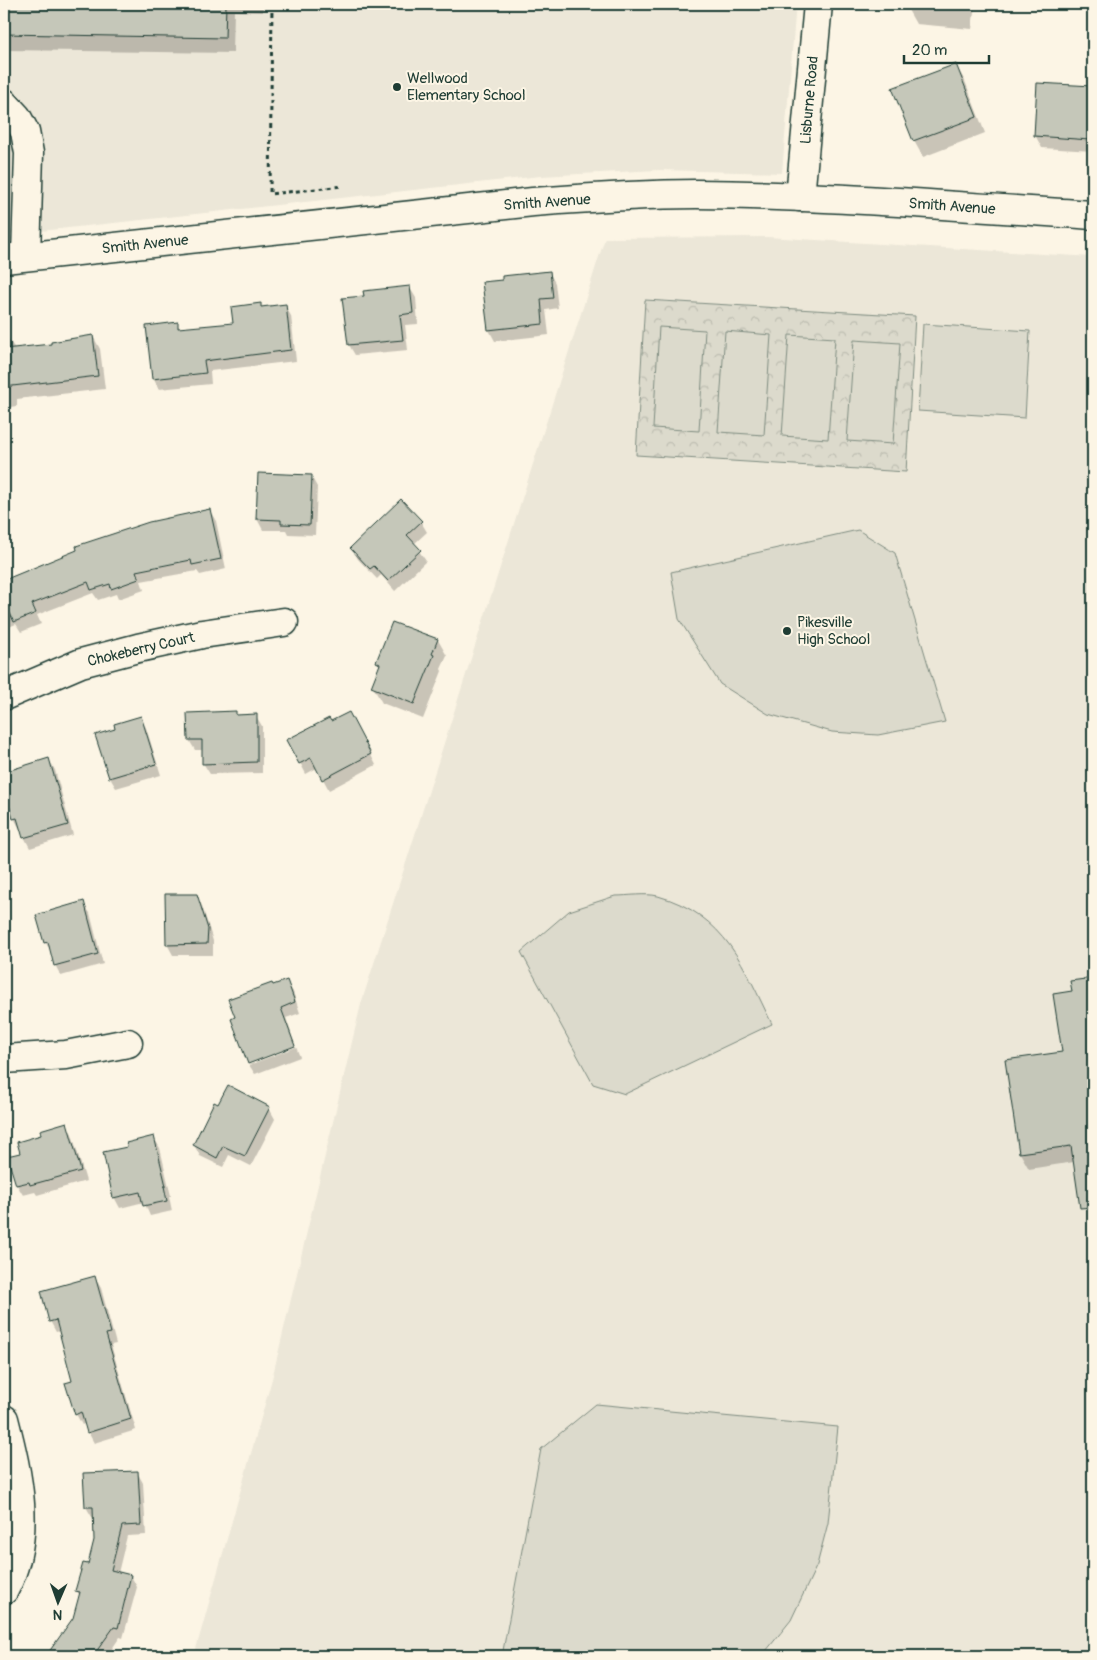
<svg xmlns="http://www.w3.org/2000/svg" width="1097" height="1660" viewBox="0 0 1097 1660" font-family="Pangolin,sans-serif">
<style>
.built{fill:#ece7d8}
.forest{fill:url(#forest-crowns);stroke:#7e8c80}
.pitch{fill:#dcdacc;stroke:#7e8c80}
.shadow{fill:#0003}
.building{fill:#c5c7b9;stroke:#1f3d34}
.lines{fill:none;stroke-linecap:round;stroke-linejoin:round}
.minor-casing{stroke:#1f3d34;stroke-width:31}
.major-casing{stroke:#1f3d34;stroke-width:31}
.path{stroke:#1f3d34;stroke-width:3;stroke-dasharray:4 4;stroke-linecap:butt}
.minor{stroke:#fcf5e5;stroke-width:28}
.major{stroke:#fcf5e5;stroke-width:28}
.poi-dot{fill:#1f3d34;stroke:#fcf5e5;stroke-width:2}
.labels{text-anchor:middle;stroke-width:4;stroke-linejoin:round;paint-order:stroke}
.poi-label{font-size:15px;fill:#1f3d34;stroke:#fcf5e5;text-anchor:start}
.street-label{font-size:15px;fill:#1f3d34;stroke:#fcf5e5}
</style>
<defs>
<pattern id="forest-crowns" width="20" height="18" patternUnits="userSpaceOnUse" patternTransform="scale(1.25)"><rect width="20" height="18" fill="#dcdacc"/><path d="M2 6a3 3 0 1 1 6 0M12 15a3 3 0 1 1 6 0" fill="none" stroke="#bcbcb0"/></pattern>
</defs>
<rect width="100%" height="100%" fill="#fcf5e5"/>
<filter id="ink" filterUnits="userSpaceOnUse"><feTurbulence type="fractalNoise" baseFrequency=".02" numOctaves="2"/><feDisplacementMap in="SourceGraphic" scale="10" xChannelSelector="R" yChannelSelector="G"/><feConvolveMatrix kernelMatrix="1 2 1 2 8 2 1 2 1" color-interpolation-filters="sRGB"/></filter>
<g filter="url(#ink)">
<g class="built">
<polygon points="4,4 796,4 782,173 658,170 541,176 4,235"/>
<polygon points="767,237 1093,257 1093,1656 194,1656 272,1379 361,1004 605,238"/>
</g>
<polygon class="forest" points="645,300 915,316 906,472 636,455"/>
<g class="pitch">
<polygon points="923,324 1030,331 1025,418 918,411"/>
<polygon points="659,327 705,330 699,431 653,428"/>
<polygon points="725,331 771,335 764,435 718,432"/>
<polygon points="789,335 835,338 828,439 782,436"/>
<polygon points="854,340 900,343 893,444 847,441"/>
<polygon points="858,530 895,553 945,722 878,735 832,732 768,714 720,684 679,619 671,572"/>
<path d="M615 896C628 896 645 893 658 896 726 915 744 967 772 1024L625 1094 593 1084 521 952 569 911Z"/>
<polygon points="596,1404 838,1427 828,1523 817,1565 791,1620 762,1656 502,1656 541,1449"/>
</g>
<g class="shadow">
<polygon points="4,4 263,4 263,12 234,11 233,53 4,50"/>
<polygon points="908,4 975,4 972,29 916,24 907,8"/>
<polygon points="956,66 965,81 985,133 923,157 914,141 894,89"/>
<polygon points="1038,84 1093,88 1093,151 1042,148 1035,135"/>
<polygon points="549,272 555,283 558,308 546,310 549,335 495,341 489,330 484,283"/>
<polygon points="410,288 416,298 418,324 405,325 408,350 355,355 349,345 344,299 365,297"/>
<polygon points="260,305 262,308 285,305 291,316 296,361 210,371 211,384 159,389 153,378 177,324 180,329 235,324"/>
<polygon points="4,336 7,336 15,349 52,345 93,336 100,349 105,389 17,399 17,406 4,408"/>
<polygon points="311,476 317,487 315,535 288,534 286,530 263,530 257,519"/>
<polygon points="210,511 216,521 226,569 200,575 197,571 141,581 144,590 118,599 116,594 98,600 93,593 37,615 41,624 21,632 16,624 4,629 4,581 79,550"/>
<polygon points="421,522 427,532 414,544 426,561 395,591 381,575 377,579 358,559 352,548"/>
<polygon points="438,640 447,656 441,669 442,671 423,719 382,703 373,687 380,667 378,662"/>
<polygon points="235,713 237,716 256,716 262,726 262,773 210,774 203,763 203,750 195,750 189,740"/>
<polygon points="140,717 146,728 161,775 116,788 110,778 97,736 117,730"/>
<polygon points="330,723 355,724 376,765 329,790 317,768 306,774 288,740"/>
<polygon points="49,760 55,770 73,835 30,848 14,818 4,782 4,773"/>
<polygon points="196,895 202,906 213,941 213,955 173,955 167,944"/>
<polygon points="83,903 90,913 103,964 61,976 55,965 52,952 45,942"/>
<polygon points="1093,979 1093,1187 1085,1188 1074,1162 1029,1169 1020,1153 1063,1053 1073,992 1072,982"/>
<polygon points="287,982 293,992 300,1013 286,1018 295,1045 248,1063 273,987"/>
<polygon points="296,1047 300,1057 255,1074 249,1065"/>
<polygon points="269,1108 275,1119 251,1166 229,1155 223,1167 200,1156 194,1145"/>
<polygon points="66,1124 72,1134 86,1181 37,1195 35,1192 23,1195 17,1185 9,1157 22,1154 43,1135"/>
<polygon points="154,1138 160,1148 171,1196 169,1196 172,1211 150,1216 144,1202 120,1208 114,1197 129,1147"/>
<polygon points="95,1278 101,1288 116,1344 111,1345 136,1430 94,1443 88,1432 86,1423 82,1425 76,1414 73,1382 60,1331 56,1332 50,1321"/>
<polygon points="137,1472 143,1483 146,1535 127,1536 118,1573 131,1576 137,1587 123,1638 120,1637 107,1656 47,1656 74,1619 80,1596 77,1591 89,1565 96,1540 94,1517 92,1517 86,1507"/>
</g>
<g class="building">
<polygon points="4,4 226,4 225,38 4,34"/>
<polygon points="956,64 977,117 913,141 892,88"/>
<polygon points="1037,83 1093,86 1090,140 1034,136"/>
<polygon points="550,271 553,298 541,299 543,324 488,330 482,282 502,280 502,276"/>
<polygon points="410,286 413,313 400,315 403,340 348,345 342,298 364,296 363,291"/>
<polygon points="261,303 261,307 286,304 291,350 204,361 206,373 152,379 146,326 178,322 178,328 233,323 231,307"/>
<polygon points="93,335 98,376 4,387 4,349 51,344 51,342"/>
<polygon points="258,473 312,475 310,525 281,524 281,520 256,519"/>
<polygon points="401,499 422,521 407,535 421,550 388,581 374,566 370,569 350,548"/>
<polygon points="210,509 221,559 192,565 191,560 136,571 139,579 111,589 110,584 91,590 88,582 32,604 36,613 14,622 10,613 4,616 4,580 77,550 76,546 149,522"/>
<polygon points="392,622 438,639 432,654 434,655 414,704 371,687 380,664 376,662"/>
<polygon points="236,711 236,715 257,714 257,762 202,764 202,740 188,740 187,713"/>
<polygon points="349,712 371,754 322,780 311,758 299,764 286,740 329,718 331,721"/>
<polygon points="141,716 156,764 109,778 95,735 115,729 114,724"/>
<polygon points="49,758 68,825 23,838 17,818 13,819 4,787 4,772"/>
<polygon points="165,894 197,894 208,929 207,944 166,945"/>
<polygon points="84,901 98,954 54,966 48,942 44,943 36,915"/>
<polygon points="1093,978 1093,1207 1080,1208 1071,1146 1019,1153 1005,1060 1062,1052 1053,994 1072,991 1070,981"/>
<polygon points="287,980 295,1002 281,1008 295,1046 248,1064 231,1019 235,1017 228,999 272,983 273,985"/>
<polygon points="228,1085 270,1107 245,1156 223,1146 217,1158 193,1145 214,1102 218,1104"/>
<polygon points="67,1122 81,1171 30,1185 29,1182 16,1185 7,1156 20,1153 17,1142 41,1135 40,1130"/>
<polygon points="154,1136 166,1186 164,1186 167,1201 143,1206 140,1192 113,1198 103,1152 127,1147 126,1143"/>
<polygon points="95,1276 111,1333 106,1334 131,1419 87,1433 81,1412 75,1415 65,1383 72,1381 56,1320 49,1322 41,1291"/>
<polygon points="138,1471 141,1525 122,1526 111,1570 131,1575 118,1628 114,1627 93,1656 46,1656 73,1618 80,1592 75,1591 83,1563 88,1564 94,1540 93,1507 85,1507 83,1473"/>
</g>
<g class="lines">
<defs>
<g id="minor">
<polyline points="4,103 17,117 25,132 29,153 26,256"/>
<polyline points="800,197 818,4"/>
<polyline points="4,696 81,663 138,648 202,634 284,622"/>
<polyline points="4,1059 66,1055 128,1043"/>
<path d="M4 1419C18 1474 33 1537 4 1590"/>
</g>
<path id="major" d="M4 259 533 202C587 198 641 194 696 194 828 195 961 207 1093 215"/>
</defs>
<use href="#minor" class="minor-casing"/>
<use href="#major" class="major-casing"/>
<polyline class="path" points="272,4 270,194 343,186"/>
<use href="#minor" class="minor"/>
<use href="#major" class="major"/>
</g>
</g>
<g class="poi-dot">
<circle cx="397" cy="87" r="5"/>
<circle cx="787" cy="631" r="5"/>
</g>
<g class="labels">
<g class="poi-label">
<text x="407" y="83">Wellwood<tspan x="407" dy="17">Elementary School</tspan></text>
<text x="797" y="627">Pikesville<tspan x="797" dy="17">High School</tspan></text>
</g>
<g class="street-label">
<text transform="translate(809 100) rotate(-85)" y="5">Lisburne Road</text>
<text transform="translate(547 202) rotate(-4)" y="5">Smith Avenue</text>
<text transform="translate(952 206) rotate(4)" y="5">Smith Avenue</text>
<text transform="translate(145 244) rotate(-6)" y="5">Smith Avenue</text>
<text transform="translate(141 649) rotate(-13)" y="5">Chokeberry Court</text>
</g>
</g>
<rect width="1097" height="1660" fill="none" stroke="#fcf5e5" stroke-width="20"/>
<rect x="10" y="10" width="1077" height="1640" fill="none" stroke="#1f3d34" stroke-width="2" filter="url(#ink)"/>
<g transform="translate(58 1602) rotate(182)" stroke="#fcf5e5" stroke-width="4" paint-order="stroke">
<path d="M0-4L9 19L0 12L-9 19Z" fill="#1f3d34"/>
<text y="-8" font-size="14" font-weight="bold" text-anchor="middle" fill="#1f3d34">N</text>
</g>
<path d="M904 55v8h85v-8" fill="none" stroke="#1f3d34" stroke-width="2.5"/>
<text x="912" y="55" font-size="15" fill="#1f3d34" stroke="#fcf5e5" stroke-width="4" paint-order="stroke">20 m</text>
</svg>
